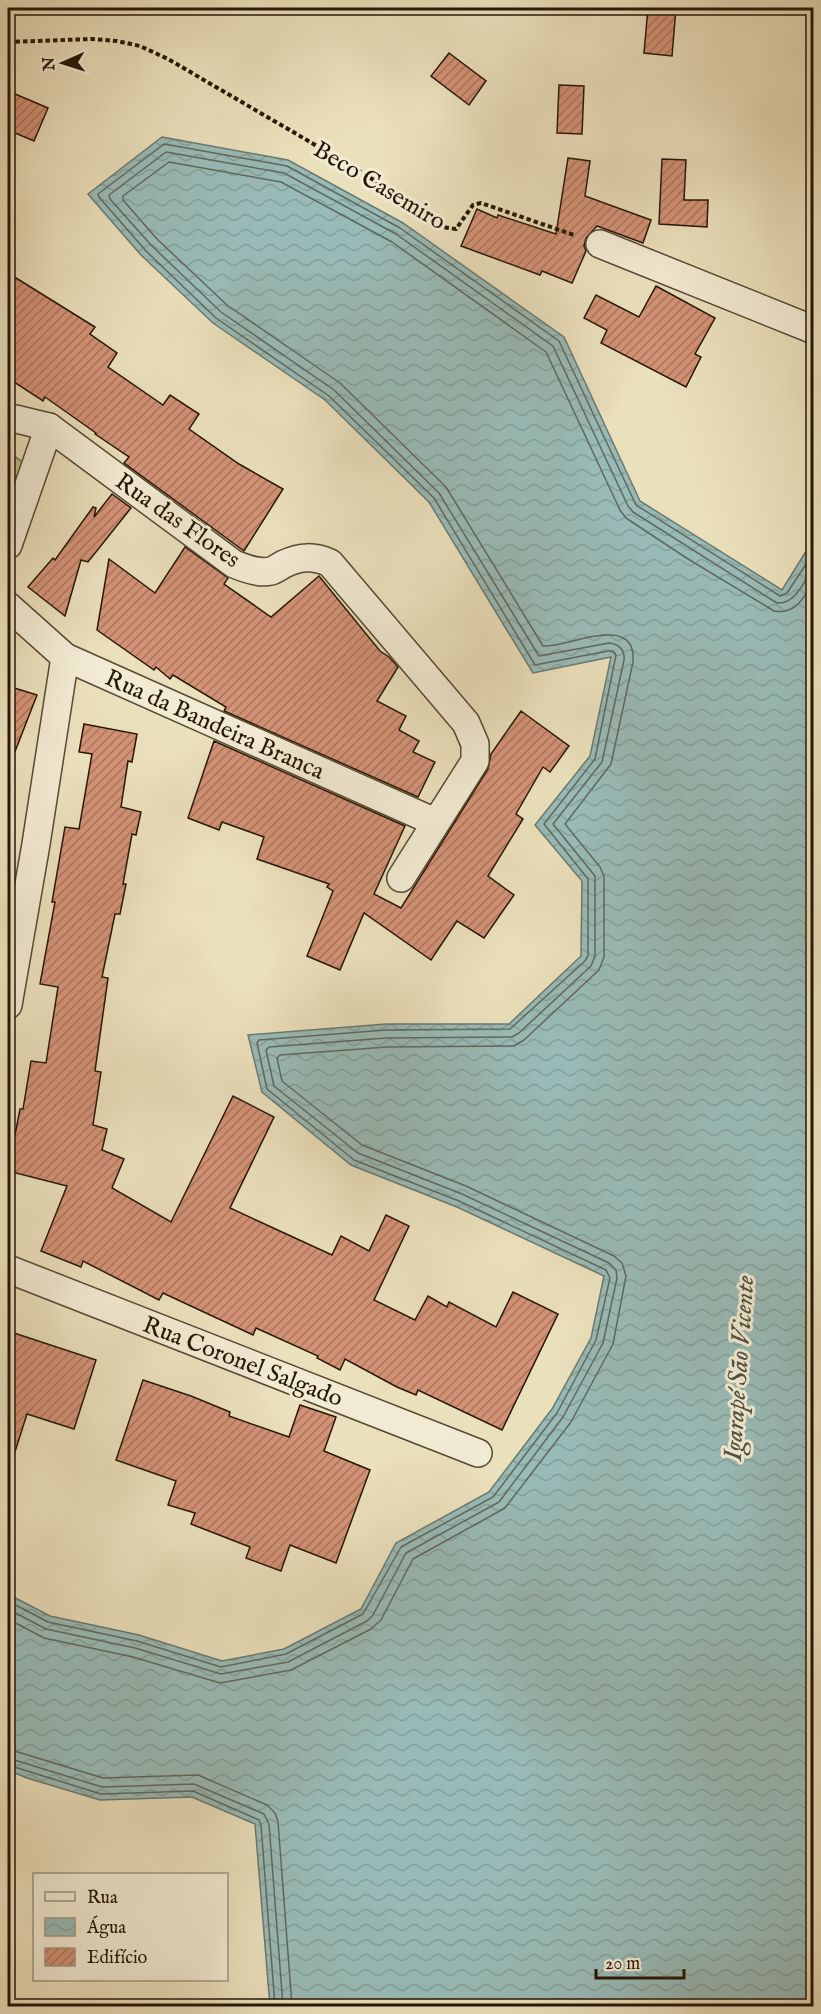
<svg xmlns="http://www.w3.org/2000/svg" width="821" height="2014" viewBox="0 0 821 2014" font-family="'IM FELL English',serif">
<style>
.park{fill:url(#park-crowns);stroke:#6f6c4b;stroke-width:1.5}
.water{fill:url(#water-waves);stroke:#6b7970;stroke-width:1.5}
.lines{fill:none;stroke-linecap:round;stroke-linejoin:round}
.shore{stroke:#60685e;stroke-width:1.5}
.building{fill:url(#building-hatch);stroke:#261606;stroke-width:1.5}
.minor-casing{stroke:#574834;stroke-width:30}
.path{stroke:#261606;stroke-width:4;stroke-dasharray:4.5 3;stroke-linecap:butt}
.minor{stroke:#f2ebd3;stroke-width:27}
.labels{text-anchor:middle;stroke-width:6;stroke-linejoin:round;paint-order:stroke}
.street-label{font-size:24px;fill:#261606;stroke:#f2ebd3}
.water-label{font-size:26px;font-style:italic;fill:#4e5044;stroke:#f2ebd3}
</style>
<defs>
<pattern id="park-crowns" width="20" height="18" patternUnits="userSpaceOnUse" patternTransform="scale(1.5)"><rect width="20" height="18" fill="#b8c290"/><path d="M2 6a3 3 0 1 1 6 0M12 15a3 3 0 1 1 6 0" fill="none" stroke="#9ea67b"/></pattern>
<pattern id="water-waves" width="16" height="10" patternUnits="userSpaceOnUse" patternTransform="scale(1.5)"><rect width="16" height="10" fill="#99bbb7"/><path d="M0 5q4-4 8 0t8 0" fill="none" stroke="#84a09c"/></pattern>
<pattern id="building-hatch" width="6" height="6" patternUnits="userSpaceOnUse" patternTransform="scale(1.5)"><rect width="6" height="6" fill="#d39276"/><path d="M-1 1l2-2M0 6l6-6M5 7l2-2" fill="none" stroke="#ab765f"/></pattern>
</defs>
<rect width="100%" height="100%" fill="#ebe0bc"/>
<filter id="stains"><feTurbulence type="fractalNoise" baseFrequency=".00333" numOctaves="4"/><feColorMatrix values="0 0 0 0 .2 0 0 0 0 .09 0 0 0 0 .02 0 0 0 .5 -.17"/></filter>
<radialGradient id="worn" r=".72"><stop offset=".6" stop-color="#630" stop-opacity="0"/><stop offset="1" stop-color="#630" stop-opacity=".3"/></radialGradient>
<polygon class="park" points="8,451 25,464 8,508"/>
<polygon class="water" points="162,137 288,160 403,223 564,337 640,501 782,590 813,540 813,2006 270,2006 255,1824 192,1797 100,1800 27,1778 8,1770 8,1594 50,1616 139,1635 222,1661 284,1649 361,1609 396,1543 489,1492 552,1409 591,1338 604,1276 457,1207 351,1165 262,1092 248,1035 386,1024 509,1024 581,956 582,881 535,825 590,756 611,657 533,673 429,502 325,400 213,323 141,255 88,194"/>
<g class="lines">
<g class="shore">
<polyline points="8,1601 48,1622 137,1641 221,1667 286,1654 363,1614 401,1547 493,1497 557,1413 596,1340 610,1278 606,1270 459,1201 354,1160 267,1089 257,1043 259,1040 386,1030 510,1029 585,961 588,956 588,879 544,824 595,759 616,655 613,651 608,651 535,665 434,498 329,396 216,318 146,251 99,197 98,194 164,144 287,166 400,228 559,341 636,505 780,596 787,593 814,552"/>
<path d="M8 1609 46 1629 135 1648 221 1674 288 1662 367 1621 373 1615 406 1553 499 1502 563 1417 603 1343 617 1278 616 1270 609 1263 462 1194 358 1153 274 1086 266 1050 269 1047 386 1038 512 1037 519 1033 591 966 595 956V876L553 824 602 762 624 660C625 650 619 644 609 643L539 656 439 493 334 390 221 312 151 245 110 199 109 195 166 152 284 173 396 234 553 346 628 506 633 512 777 603C796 605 805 579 814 566"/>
<path d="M8 1619 44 1638 133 1657 220 1683 291 1670 371 1629 381 1620 413 1559 505 1508 571 1422 613 1344 626 1276 622 1263 614 1256 466 1186 362 1145 282 1081 277 1058 280 1055 387 1047 514 1046 524 1040 599 970 604 957V876L600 867 565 824 611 764 633 662C637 611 567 648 543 646L446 487 340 383 227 305 157 239 123 200V196L169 162 281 182 392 242 546 352 620 510 626 518 688 559 774 611C796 615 803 598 814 582"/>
<polyline points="8,1749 103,1778 198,1775 267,1805 275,1813 278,1822 292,2006"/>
<polyline points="8,1758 102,1787 194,1784 264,1814 269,1824 283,2006"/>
<polyline points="8,1765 101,1794 193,1791 259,1820 261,1825 275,2006"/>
</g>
</g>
<g class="building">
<polygon points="648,8 676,8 672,56 644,53"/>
<polygon points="449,53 486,81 469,105 431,76"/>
<polygon points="559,85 584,86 582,134 557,133"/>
<polygon points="8,91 48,108 34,141 8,130"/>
<polygon points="568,158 590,161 585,196 651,220 643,243 597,226 586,238 584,246 586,251 572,283 542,271 540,275 461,246 477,209 497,218 498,215 556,234"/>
<polygon points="662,159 686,160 684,200 708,200 707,227 659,224"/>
<polygon points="8,273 95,327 90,334 117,353 108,367 163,405 170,395 199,414 189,429 239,464 283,489 244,551 124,463 129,457 95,434 96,433 45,397 43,401 8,378"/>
<polygon points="656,286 715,318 695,354 701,357 686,387 601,343 607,330 584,318 596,295 639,317"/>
<polygon points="112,494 131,508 88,562 81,560 65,616 28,587 53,558 55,560 93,507 96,508 94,517"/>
<polygon points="185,547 228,578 224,584 271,617 319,576 380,651 389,657 398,667 377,701 406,716 399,730 419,741 413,752 435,762 418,797 224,711 226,707 173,675 170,679 156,667 154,670 97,630 109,559 155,593"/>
<polygon points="8,686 37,695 9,767 8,767"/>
<polygon points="521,711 569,746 550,772 543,767 516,814 523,819 488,876 514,895 484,938 457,921 431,960 364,913 340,970 307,956 333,891 327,887 329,884 257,859 264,837 222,822 219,830 188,818 214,741 405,826 374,894 401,908 488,769 491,754"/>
<polygon points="84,724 137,734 132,762 128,761 121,807 141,812 136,835 132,834 123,884 126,884 120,914 115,914 102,977 108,978 95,1071 101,1072 93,1125 107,1129 102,1150 124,1159 112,1188 171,1222 233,1096 274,1117 230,1208 332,1255 341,1236 369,1251 386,1215 409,1226 374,1300 415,1320 428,1296 447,1307 449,1302 496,1327 513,1292 558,1314 502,1430 418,1390 416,1395 397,1387 345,1359 340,1370 317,1358 318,1356 256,1328 253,1335 163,1293 159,1300 83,1261 81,1267 41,1251 67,1186 8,1171 20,1109 23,1109 31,1061 46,1063 58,987 40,984 55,902 52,902 65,827 79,829 92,754 79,752"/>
<polygon points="8,1331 96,1360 74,1429 27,1414 13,1458 8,1458"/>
<polygon points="143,1380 191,1396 230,1412 229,1416 289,1437 300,1405 336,1417 324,1451 370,1470 336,1563 290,1545 281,1571 246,1558 250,1547 191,1524 195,1513 168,1505 176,1481 116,1460"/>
</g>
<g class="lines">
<defs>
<g id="minor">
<polyline points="600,244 814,330"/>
<path d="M8 419H16L49 427 234 564C245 568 258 574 271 571 275 570 280 566 284 564 301 556 314 556 330 563L466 723 475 744V761L401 878"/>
<polyline points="8,545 49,427"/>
<polyline points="8,606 65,657 435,822"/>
<polyline points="8,1005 36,844 65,657"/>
<polyline points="8,1269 478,1453"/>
</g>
</defs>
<use href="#minor" class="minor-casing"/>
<polyline class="path" points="8,42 92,39 117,41 140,46 168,59 353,167 426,213 443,227 456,229 473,205 481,203 574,235"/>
<use href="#minor" class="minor"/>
</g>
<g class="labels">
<g class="street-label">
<text transform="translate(380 185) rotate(31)" y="8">Beco Casemiro</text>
<text transform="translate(178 520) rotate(35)" y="8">Rua das Flores</text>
<text transform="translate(215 724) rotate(24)" y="8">Rua da Bandeira Branca</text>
<text transform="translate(243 1361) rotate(21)" y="8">Rua Coronel Salgado</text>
</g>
<g class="water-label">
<text transform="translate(738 1368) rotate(-86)" y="9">Igarapé São Vicente</text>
</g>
</g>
<rect width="821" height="2014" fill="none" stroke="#ebe0bc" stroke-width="30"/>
<rect x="9" y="9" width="803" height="1996" fill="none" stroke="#261606" stroke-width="3"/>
<rect x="15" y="15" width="791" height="1984" fill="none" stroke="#261606" stroke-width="1.5"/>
<rect x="33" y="1873" width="195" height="108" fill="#f2ebd3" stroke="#a09681" stroke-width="1.5"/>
<rect x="45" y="1892" width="30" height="9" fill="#f2ebd3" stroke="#a09681" stroke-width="1.5"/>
<text x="87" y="1903" font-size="18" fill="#261606">Rua</text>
<rect x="45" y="1918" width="30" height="18" fill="url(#water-waves)" stroke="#a09681" stroke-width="1.5"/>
<text x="87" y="1933" font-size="18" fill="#261606">Água</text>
<rect x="45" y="1948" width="30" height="18" fill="url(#building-hatch)" stroke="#a09681" stroke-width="1.5"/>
<text x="87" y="1963" font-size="18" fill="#261606">Edifício</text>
<g transform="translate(63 63) rotate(267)" stroke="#f2ebd3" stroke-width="4.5" paint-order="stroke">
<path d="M0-4.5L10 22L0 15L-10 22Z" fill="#261606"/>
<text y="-9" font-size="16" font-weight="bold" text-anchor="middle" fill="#261606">N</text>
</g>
<path d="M596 1969v9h88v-9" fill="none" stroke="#261606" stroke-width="3"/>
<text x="605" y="1969" font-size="18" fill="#261606" stroke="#f2ebd3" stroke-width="4.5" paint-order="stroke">20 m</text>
<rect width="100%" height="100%" filter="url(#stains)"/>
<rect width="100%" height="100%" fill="url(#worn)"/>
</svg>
